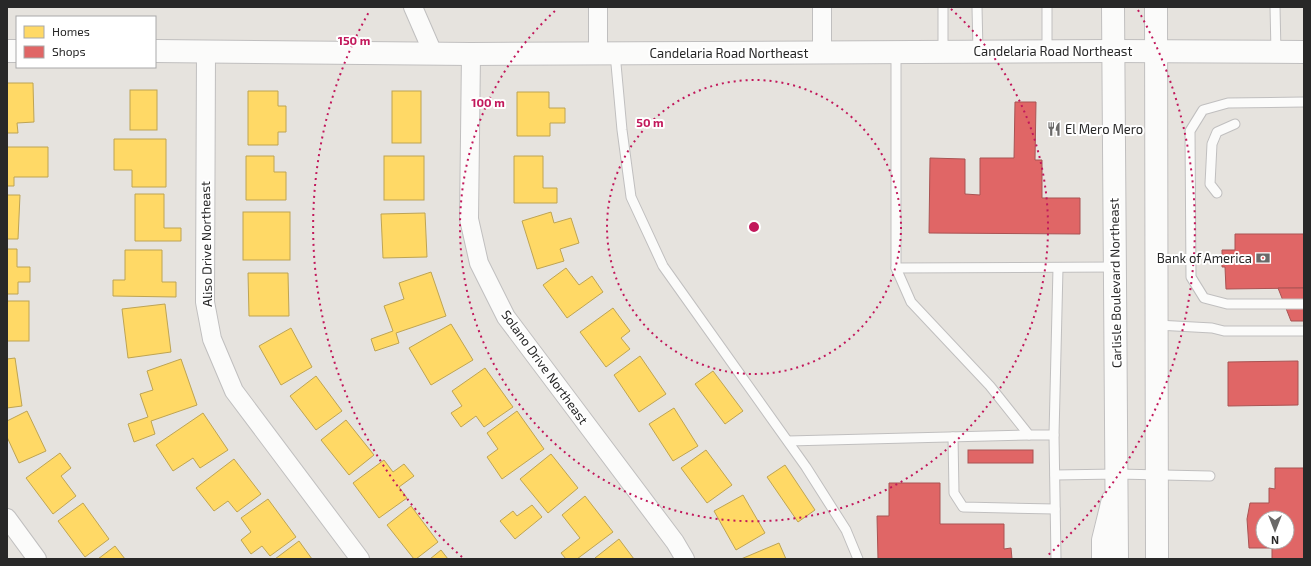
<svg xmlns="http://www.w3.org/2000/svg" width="1311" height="566" viewBox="0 0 1311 566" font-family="'Exo 2',sans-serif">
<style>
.homes{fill:#ffd966;stroke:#bea453}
.shops{fill:#e06666;stroke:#a95353;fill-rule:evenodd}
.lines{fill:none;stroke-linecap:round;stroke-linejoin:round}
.lane-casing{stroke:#c0bfbf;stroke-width:11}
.street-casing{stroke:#c0bfbf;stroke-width:20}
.secondary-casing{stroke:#c0bfbf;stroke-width:24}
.lane{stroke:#fbfbfa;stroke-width:9}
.street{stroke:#fbfbfa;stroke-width:18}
.secondary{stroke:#fbfbfa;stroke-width:22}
.ring{fill:none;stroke:#c2185b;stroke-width:2;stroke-dasharray:2 4}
.labels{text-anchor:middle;stroke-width:4;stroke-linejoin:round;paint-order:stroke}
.street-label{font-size:13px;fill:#282828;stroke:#fff}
.poi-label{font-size:13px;fill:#282828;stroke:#fff;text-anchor:start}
.centre{fill:#c2185b;stroke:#fff;stroke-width:2}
.ring-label{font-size:12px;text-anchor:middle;font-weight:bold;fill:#c2185b;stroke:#fff;stroke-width:4;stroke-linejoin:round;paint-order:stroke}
</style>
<rect width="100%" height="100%" fill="#e6e3de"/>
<g class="homes">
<polygon points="7,83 33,83 34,122 17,123 18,133 7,133"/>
<rect x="130" y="90" width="27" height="40"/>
<polygon points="248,91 278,91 278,106 286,106 286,132 278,132 278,145 248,145"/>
<rect x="392" y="91" width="29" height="52"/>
<polygon points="517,92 549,92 549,108 565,108 565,123 550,123 550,136 517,136"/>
<polygon points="114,139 166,139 166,187 132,187 132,170 114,170"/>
<polygon points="7,147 48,147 48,177 14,177 14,186 7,186"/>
<polygon points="246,156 274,156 274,172 286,172 286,200 246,200"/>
<rect x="384" y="156" width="40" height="44"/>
<polygon points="514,156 543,156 543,188 557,188 557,203 514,203"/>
<polygon points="135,194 164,194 164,228 181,228 181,241 135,241"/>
<polygon points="7,195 20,195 18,239 7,239"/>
<rect x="243" y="212" width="47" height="48"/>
<polygon points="551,212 554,223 571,218 579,243 560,249 564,261 537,269 522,221"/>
<polygon points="425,213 427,257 383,258 381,214"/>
<polygon points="7,249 17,249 17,267 30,267 30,282 18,282 18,294 7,294"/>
<polygon points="125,250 162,250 162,282 176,282 176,297 113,296 113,280 125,280"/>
<polygon points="566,268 579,285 592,276 603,292 567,318 543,285"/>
<polygon points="431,272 446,316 396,333 399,343 375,351 371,339 393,331 384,306 404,299 399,283"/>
<polygon points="248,273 288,273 289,316 249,316"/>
<rect x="7" y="301" width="22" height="40"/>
<polygon points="165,304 171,352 128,358 122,309"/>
<polygon points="613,308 630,331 621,338 630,349 606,367 580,332"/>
<polygon points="451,324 473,360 431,385 409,348"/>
<polygon points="291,328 312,367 281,385 259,346"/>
<polygon points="640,356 666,394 639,412 614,375"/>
<polygon points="15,358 22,406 7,408 7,359"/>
<polygon points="181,359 197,405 151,421 155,434 134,442 128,424 148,417 140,394 153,390 147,371"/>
<polygon points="485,368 513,407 484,427 476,416 461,427 451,413 462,406 452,391"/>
<polygon points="713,371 743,411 725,424 695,384"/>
<polygon points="316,376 342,411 316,430 290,396"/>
<polygon points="674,408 698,446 673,461 649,424"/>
<polygon points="27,411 46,451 19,463 7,437 7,421"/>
<polygon points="517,411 544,449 502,479 487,457 498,449 487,433"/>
<polygon points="203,413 228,450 200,468 193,458 173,471 156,445"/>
<polygon points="346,420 374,455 349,475 321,440"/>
<polygon points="706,450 732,485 707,503 681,468"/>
<polygon points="60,453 71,468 61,476 76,496 53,514 26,478"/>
<polygon points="551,454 578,488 548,513 520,479"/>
<polygon points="234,459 261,494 237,512 228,501 214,511 196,488"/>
<polygon points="384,460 393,472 404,464 414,476 399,487 407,498 379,518 353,483"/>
<polygon points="785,465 815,510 798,522 767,477"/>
<polygon points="743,495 765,533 736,550 714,511"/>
<polygon points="585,496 613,532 577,559 566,559 561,553 580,538 562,515"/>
<polygon points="268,499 296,537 270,556 262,546 251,554 241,540 251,532 241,518"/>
<polygon points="83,503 109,539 85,557 58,521"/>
<polygon points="532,505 542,517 515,539 500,521 513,511 517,516"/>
<polygon points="411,506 438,542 416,559 414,559 387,525"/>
<polygon points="619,539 634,559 595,559 595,558"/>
<polygon points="299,541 312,559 275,559"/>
<polygon points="779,543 786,559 741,559"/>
<polygon points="115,546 125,559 98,559"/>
<polygon points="441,550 448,559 430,559"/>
</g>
<g class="shops">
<polygon points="1015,102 1036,102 1035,160 1042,160 1042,198 1080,198 1080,234 929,233 930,158 965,159 965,194 980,195 980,158 1014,158"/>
<polygon points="1235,234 1304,234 1304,288 1226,289 1225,267 1222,267 1222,250 1235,250"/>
<polygon points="1278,288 1304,288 1304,321 1291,321"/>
<polygon points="1298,361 1298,405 1228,406 1228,362"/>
<rect x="968" y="450" width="65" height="13"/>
<path d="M1275 468H1304V559H1272V548H1249L1247 519 1250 503H1269V488L1275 489ZM1263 518H1287V542H1263Z"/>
<polygon points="889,483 940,483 940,524 1004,524 1004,549 1011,548 1012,559 878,559 877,516 889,516"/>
</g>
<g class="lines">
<defs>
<g id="lane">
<polyline points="977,7 978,52"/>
<polyline points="1047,7 1047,51"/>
<polyline points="1275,7 1276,52"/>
<polyline points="896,52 896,268 911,302 990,386 1029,435 1054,435 1056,559"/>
<polyline points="943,52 943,7"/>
<polyline points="615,53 622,130 631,197 663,266 806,467 846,530 858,559"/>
<polyline points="1304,102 1228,103 1203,110 1190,131 1191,277 1204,298 1227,304 1304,304"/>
<polyline points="1217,193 1210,184 1212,144 1217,132 1235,124"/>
<polyline points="896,268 1115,267"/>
<polyline points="1157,325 1212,328 1224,331 1304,331"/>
<polyline points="1054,435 1058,268"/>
<polyline points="953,437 954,493 963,507 1055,509"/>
<polyline points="788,441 1029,435"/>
<polyline points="1055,475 1117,474 1210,476"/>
</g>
<g id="street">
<polyline points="413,7 433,53"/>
<polyline points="206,51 205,302 212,339 234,391 360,559"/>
<polyline points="822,52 822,7"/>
<polyline points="471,54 469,219 479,263 506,317 675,542 685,559"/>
<polyline points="598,54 598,7"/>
<polyline points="7,518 37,559"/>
<polyline points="1101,559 1101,540 1111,499"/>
</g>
<g id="secondary">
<polyline points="1113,7 1117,559"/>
<polyline points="1156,7 1157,559"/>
<polyline points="7,51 17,51"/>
<polyline points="155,51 471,54 1113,51 1304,52"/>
</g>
</defs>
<use href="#lane" class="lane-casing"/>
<use href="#street" class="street-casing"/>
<use href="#secondary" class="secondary-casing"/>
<use href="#lane" class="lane"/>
<use href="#street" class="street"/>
<use href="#secondary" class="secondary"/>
</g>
<g class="ring">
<circle cx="754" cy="227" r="147"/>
<path d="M951 9A294 294 0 1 1 557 9"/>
<path d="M462 557A441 441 0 0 1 370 10M1138 10A441 441 0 0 1 1046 557"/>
</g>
<defs>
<symbol id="restaurant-bare" viewBox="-9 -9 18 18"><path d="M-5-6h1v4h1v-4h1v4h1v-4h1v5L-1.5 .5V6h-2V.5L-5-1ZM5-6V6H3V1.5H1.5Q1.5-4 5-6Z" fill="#6a6968" stroke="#fff" stroke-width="2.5" paint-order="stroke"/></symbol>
<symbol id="bank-bare" viewBox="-9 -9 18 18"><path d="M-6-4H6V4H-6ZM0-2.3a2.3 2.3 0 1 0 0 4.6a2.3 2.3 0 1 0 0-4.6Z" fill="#6a6968" stroke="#fff" stroke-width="2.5" paint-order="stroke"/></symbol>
</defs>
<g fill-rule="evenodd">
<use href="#restaurant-bare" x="1044" y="119" width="20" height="20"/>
<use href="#bank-bare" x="1253" y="248" width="20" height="20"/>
</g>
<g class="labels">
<g class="street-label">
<text x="1053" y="56">Candelaria Road Northeast</text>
<text x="729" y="58">Candelaria Road Northeast</text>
<text transform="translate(206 244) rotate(-91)" y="5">Aliso Drive Northeast</text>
<text transform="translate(1115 283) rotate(-91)" y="5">Carlisle Boulevard Northeast</text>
<text transform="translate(545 367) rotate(54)" y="5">Solano Drive Northeast</text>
</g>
<g class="poi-label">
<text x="1065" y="134">El Mero Mero</text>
<text x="1252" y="263" text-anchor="end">Bank of America</text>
</g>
</g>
<circle cx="754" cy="227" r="6" class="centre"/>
<g class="ring-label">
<text x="354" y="45">150 m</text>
<text x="488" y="107">100 m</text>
<text x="650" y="127">50 m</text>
</g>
<rect width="1311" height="566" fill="none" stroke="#282828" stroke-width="16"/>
<rect x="16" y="16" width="140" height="52" fill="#ffffff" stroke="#a9a9a9"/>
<rect x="24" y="26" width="20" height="12" fill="#ffd966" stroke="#a9a9a9"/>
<text x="52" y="36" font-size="12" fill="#282828">Homes</text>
<rect x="24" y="46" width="20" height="12" fill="#e06666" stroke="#a9a9a9"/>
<text x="52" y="56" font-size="12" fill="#282828">Shops</text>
<g transform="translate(1275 530) rotate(180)"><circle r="19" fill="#ffffff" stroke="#a9a9a9"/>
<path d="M0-3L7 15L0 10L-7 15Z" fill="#6a6968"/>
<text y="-6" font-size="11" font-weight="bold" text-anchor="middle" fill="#282828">N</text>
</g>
</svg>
